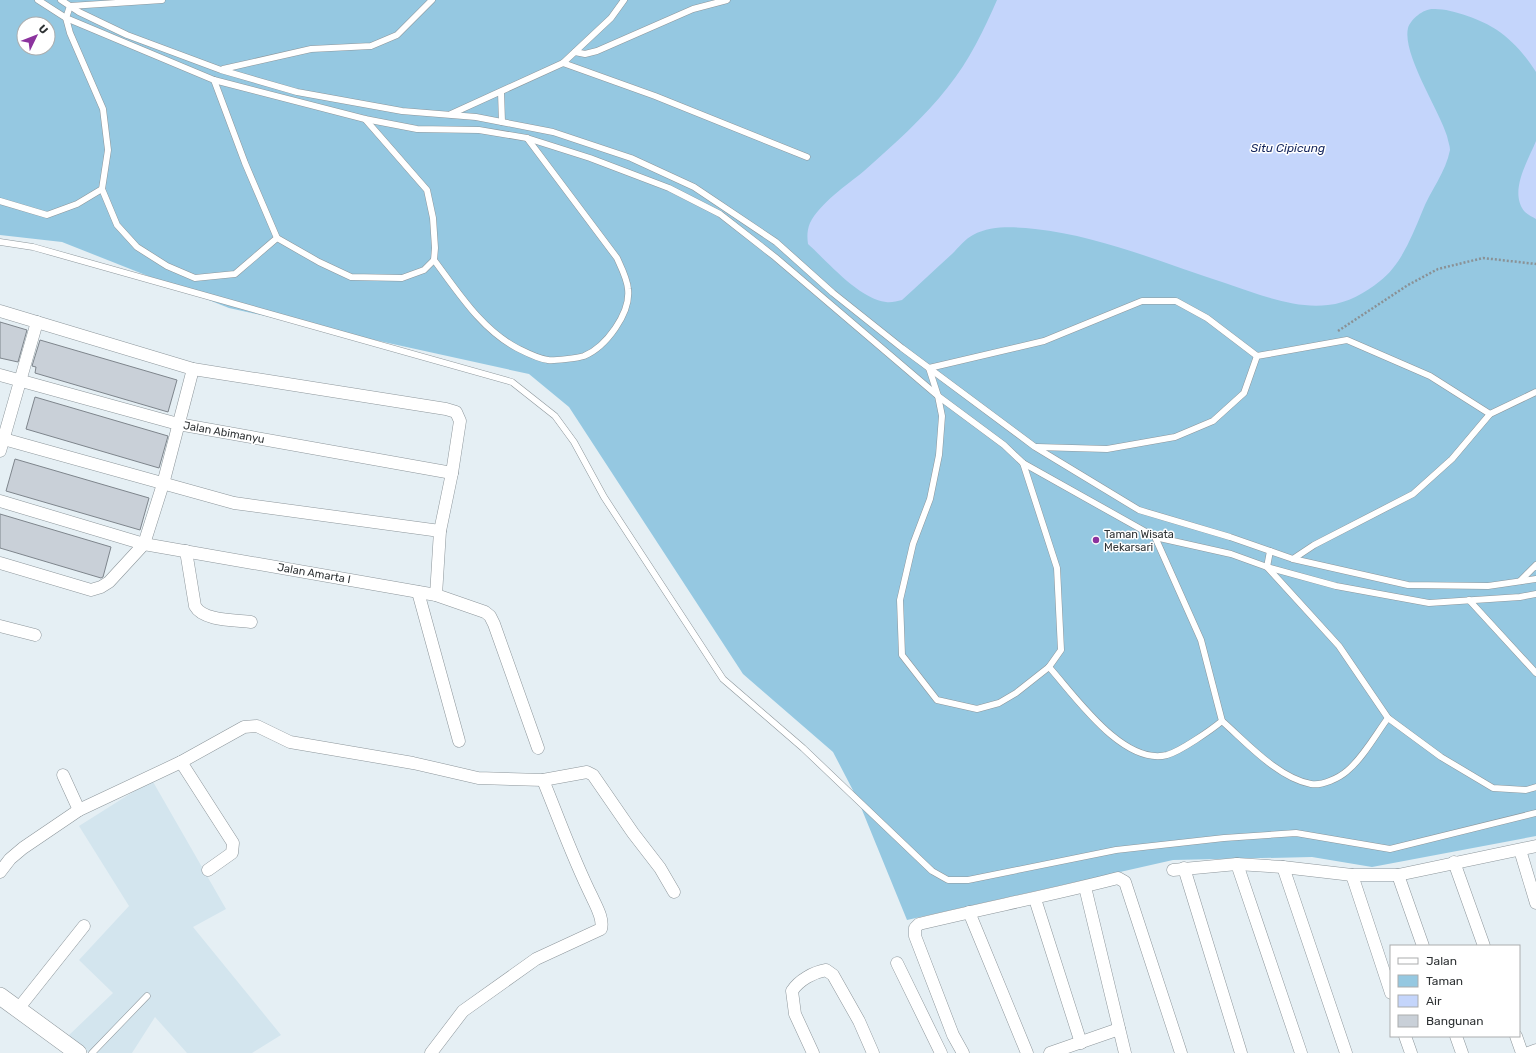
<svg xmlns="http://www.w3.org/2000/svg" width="1536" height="1053" viewBox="0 0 1536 1053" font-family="Rubik,sans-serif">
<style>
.built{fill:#d3e5ee}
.green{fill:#95c8e1;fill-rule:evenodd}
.water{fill:#c4d5fb}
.building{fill:#c9d0d8;stroke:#7e858c}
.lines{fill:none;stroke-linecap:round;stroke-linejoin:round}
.lane-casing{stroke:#8d969b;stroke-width:7}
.street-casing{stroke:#8d969b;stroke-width:13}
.secondary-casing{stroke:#8d969b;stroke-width:18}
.path{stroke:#8a9195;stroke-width:2.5;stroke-dasharray:2 2;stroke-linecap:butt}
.lane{stroke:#fff;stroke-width:6}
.street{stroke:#fff;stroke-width:12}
.secondary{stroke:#fff;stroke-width:17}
.poi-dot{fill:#8c339e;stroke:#fff;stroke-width:1.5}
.labels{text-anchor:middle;stroke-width:3;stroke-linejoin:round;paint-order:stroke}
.street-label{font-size:11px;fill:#2e3234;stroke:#fff}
.poi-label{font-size:11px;fill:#2e3234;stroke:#fff;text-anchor:start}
.water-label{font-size:12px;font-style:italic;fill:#14265d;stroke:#fff}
</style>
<rect width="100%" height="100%" fill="#e5eff4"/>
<polygon class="built" points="152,780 226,909 193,927 281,1035 252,1053 187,1053 155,1017 132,1053 89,1053 67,1037 113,993 79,960 129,906 79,826"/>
<path class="green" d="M0 0H1536V836L1372 867 1312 857 1173 860 907 920 858 800 833 752 743 674 569 407 529 374 229 308 62 242 0 235ZM24 24H48V48H24Z"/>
<g class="water">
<path d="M997 0H1536V72C1527 57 1512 40 1497 30 1483 20 1450 8 1433 9 1423 9 1411 19 1408 28 1402 54 1439 110 1447 136 1448 141 1450 146 1450 150 1446 172 1430 191 1422 212 1412 236 1401 265 1380 281 1365 293 1348 303 1328 305 1293 309 1258 294 1225 283 1163 263 1100 236 1035 229 1015 227 992 225 973 235 965 239 958 248 952 254 935 269 919 285 902 300 897 301 891 303 886 302 859 299 828 262 808 244 807 237 807 230 810 223 820 203 847 185 864 171 893 145 924 118 948 87 969 61 984 30 997 0Z"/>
<path d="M1536 141V219C1533 217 1528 215 1525 212 1508 192 1528 161 1536 141Z"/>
</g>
<g class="building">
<polygon points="0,322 27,330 18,362 0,358"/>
<polygon points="40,340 177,380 168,412 35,373 36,367 32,366"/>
<polygon points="35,397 168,436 159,468 26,429"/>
<polygon points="15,459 149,498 140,530 6,491"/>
<polygon points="0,514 111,547 103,577 101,578 0,548"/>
</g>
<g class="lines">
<defs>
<g id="lane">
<polyline points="38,0 66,18 214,80 365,119 417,129 479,130 527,138 590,158 669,188 720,214 775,257 938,396 1004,445 1023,463 1155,537 1231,554 1267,567 1336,586 1429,603 1520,597 1536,594"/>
<polyline points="61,0 79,12 127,35 221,70 297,92 402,111 476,117 553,132 631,158 694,187 776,242 833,293 902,348 1035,447 1139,510 1230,537 1293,559 1408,585 1488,586 1536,579"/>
<polyline points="575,52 585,54 597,51 693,9 727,0"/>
<polyline points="563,63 611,18 624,0"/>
<polyline points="223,69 311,49 371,46 397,35 432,0"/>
<polyline points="501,92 502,122"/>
<polyline points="451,114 563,63 655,96 807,157"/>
<polyline points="102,189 117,225 137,247 167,266 195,278 235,274 277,238 245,163 214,80"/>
<polyline points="0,201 47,215 77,204 102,189 108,150 103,109 70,33 66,18 70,6 162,0"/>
<polyline points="277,238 319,262 351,277 402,278 424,270 434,260 435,248 433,218 427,190 365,119"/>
<polyline points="0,242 33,247 512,382 555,416 574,442 604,497 723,679 803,748 932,871 948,880 968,880 1116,850 1224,838 1296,833 1390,849 1536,813"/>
<path d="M434 260C458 292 481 329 517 348 525 352 538 359 548 360 553 361 578 358 584 356 606 347 631 313 628 289 627 278 621 267 617 258L527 138"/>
<polyline points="1037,447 1107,449 1175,437 1213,421 1244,393 1257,356 1347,340 1430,376 1490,414"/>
<polyline points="1023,463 1057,568 1061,650 1049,667 1016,693 999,703 977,709 937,700 902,655 900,600 913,544 930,499 939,455 942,416 938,396 929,368 1044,341 1142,301 1176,301 1207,318 1257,356"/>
<polyline points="1270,551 1267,567 1339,646 1388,718"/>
<polyline points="1293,559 1314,545 1413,494 1452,459 1490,414 1536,392"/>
<polyline points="1520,581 1536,565"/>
<polyline points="1469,600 1536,673"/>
<path d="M1049 667C1075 696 1123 766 1167 755 1181 751 1211 730 1222 721L1201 640 1155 537"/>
<path d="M1222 721C1246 742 1278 778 1311 784 1322 786 1339 778 1347 771 1363 758 1376 734 1388 718L1441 757 1493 788 1526 790 1536 787"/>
<polyline points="92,1053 147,996"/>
</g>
<g id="street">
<polyline points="0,311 193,369 446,409 456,412 460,421 452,473 440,531 436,595"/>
<polyline points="0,375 178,424 452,473"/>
<polyline points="0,438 234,503 440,531"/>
<polyline points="0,451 37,322"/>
<polyline points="0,501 144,544 436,595 485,612 490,616 494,624 538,748"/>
<path d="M186 551 195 606C203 621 235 620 251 622"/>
<polyline points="0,563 91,590 101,587 109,582 144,544 163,484 193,369"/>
<polyline points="418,592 459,741"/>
<polyline points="0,626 35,635"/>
<polyline points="181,762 233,843 232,853 208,870"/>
<polyline points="63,775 79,810"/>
<polyline points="1520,850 1536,903"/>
<polyline points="1454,862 1484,946"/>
<polyline points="1237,864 1301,1053"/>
<polyline points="1283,867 1346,1053"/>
<polyline points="1184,868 1241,1053"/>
<polyline points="1173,870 1237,864 1283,867 1352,875 1398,875 1536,846"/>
<polyline points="0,872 10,859 23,848 79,810 181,762 244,727 257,726 290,742 413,763 478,778 543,780 587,772 593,775 633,833 660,868 674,892"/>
<polyline points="1352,875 1391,993"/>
<polyline points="1398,875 1423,946"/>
<polyline points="1085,887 1125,1053"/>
<polyline points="1035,899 1081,1043"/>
<polyline points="969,912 1027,1053"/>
<polyline points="897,963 941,1053"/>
<polyline points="18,1009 84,926"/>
<polyline points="1405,1036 1411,1053"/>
<polyline points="1456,1036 1462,1053"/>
<polyline points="1516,1036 1522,1053"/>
<path d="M431 1053 463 1011 536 959 601 929C604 919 596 906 592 897 573 859 559 819 543 780"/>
<path d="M813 1053 795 1014 792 991C799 980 814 972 826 970L833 975 859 1021 873 1053"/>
<path d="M963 1053 953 1035 915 936V928L919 924C985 908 1052 895 1118 878L1125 882 1181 1053"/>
<polyline points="1050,1053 1119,1029"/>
<polyline points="1528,1053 1536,1050"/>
</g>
<polyline id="secondary" points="0,996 78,1053"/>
</defs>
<use href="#lane" class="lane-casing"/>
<use href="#street" class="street-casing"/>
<use href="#secondary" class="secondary-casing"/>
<polyline class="path" points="1338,331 1408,285 1438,269 1483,258 1536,264"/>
<use href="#lane" class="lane"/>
<use href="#street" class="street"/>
<use href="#secondary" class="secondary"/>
</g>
<circle class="poi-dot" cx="1096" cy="540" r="4"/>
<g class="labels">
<g class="street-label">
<text transform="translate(224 432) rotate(10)" y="4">Jalan Abimanyu</text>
<text transform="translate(314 573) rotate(10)" y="4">Jalan Amarta I</text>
</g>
<g class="poi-label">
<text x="1104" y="538">Taman Wisata<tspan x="1104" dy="13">Mekarsari</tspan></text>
</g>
<g class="water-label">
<text x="1288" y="152">Situ Cipicung</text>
</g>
</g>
<rect x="1390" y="945" width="130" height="92" fill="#ffffff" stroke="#abadae"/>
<rect x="1398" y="958" width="20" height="6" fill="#ffffff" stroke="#abadae"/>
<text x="1426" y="965" font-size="12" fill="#2e3234">Jalan</text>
<rect x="1398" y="975" width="20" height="12" fill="#95c8e1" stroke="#abadae"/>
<text x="1426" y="985" font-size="12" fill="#2e3234">Taman</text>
<rect x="1398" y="995" width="20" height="12" fill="#c4d5fb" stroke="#abadae"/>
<text x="1426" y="1005" font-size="12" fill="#2e3234">Air</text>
<rect x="1398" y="1015" width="20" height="12" fill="#c9d0d8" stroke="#abadae"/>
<text x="1426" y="1025" font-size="12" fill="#2e3234">Bangunan</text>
<g transform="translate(36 36) rotate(47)"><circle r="19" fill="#ffffff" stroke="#abadae"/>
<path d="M0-3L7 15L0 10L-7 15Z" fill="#8c339e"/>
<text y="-6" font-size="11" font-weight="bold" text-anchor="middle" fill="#2e3234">U</text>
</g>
</svg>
